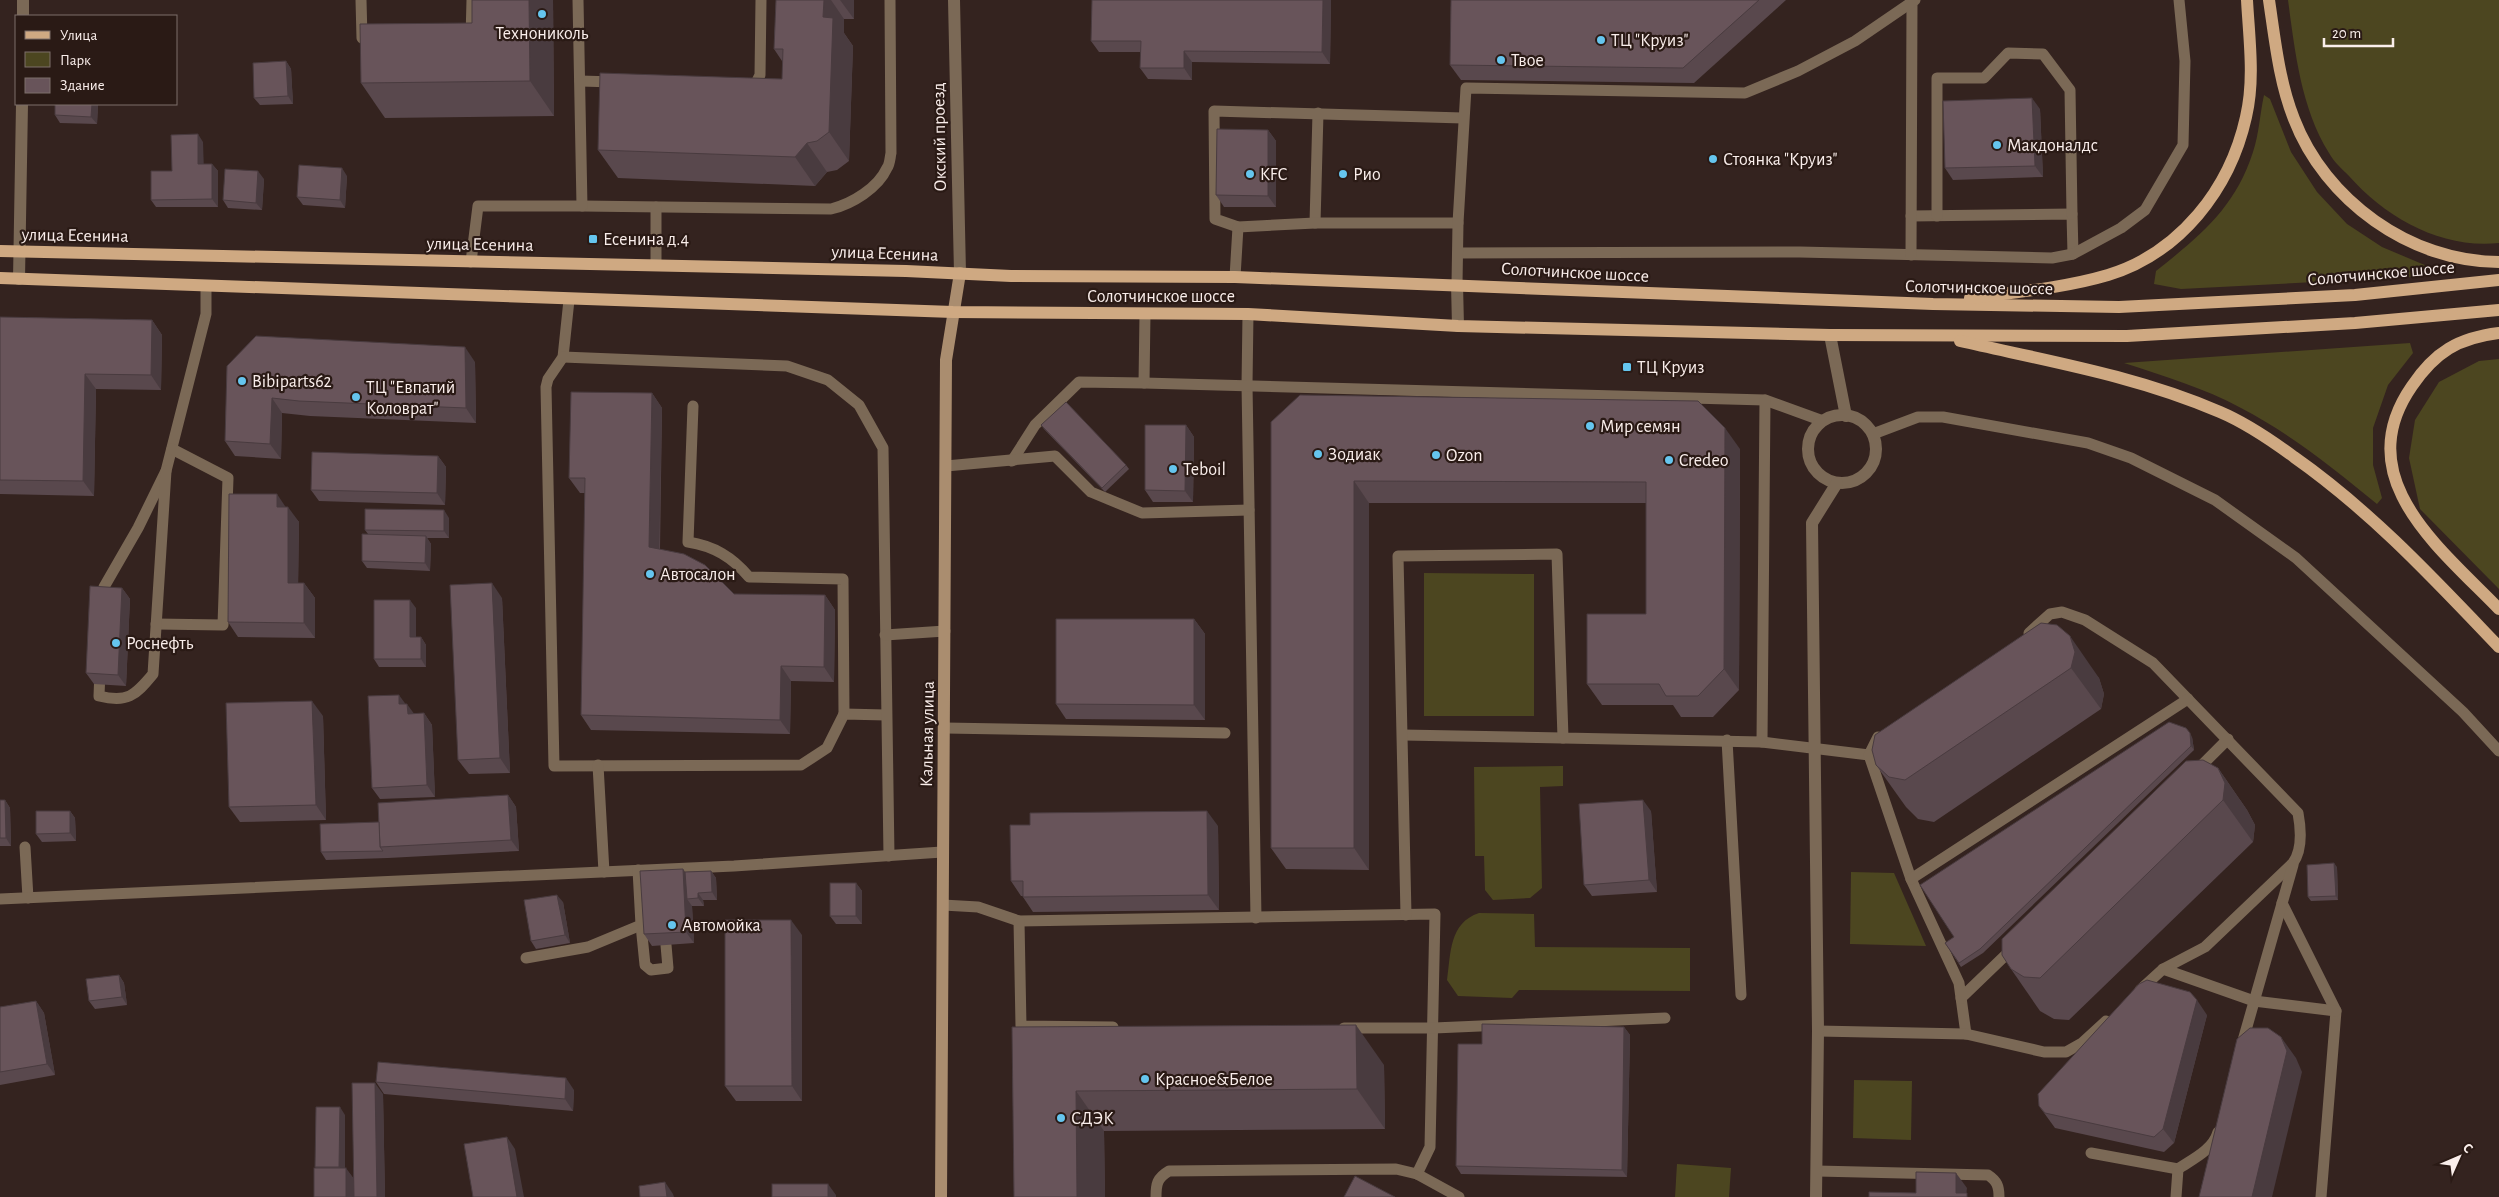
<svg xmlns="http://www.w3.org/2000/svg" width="2499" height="1197" viewBox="0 0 2499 1197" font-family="'Alegreya Sans',sans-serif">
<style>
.green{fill:#4c4620}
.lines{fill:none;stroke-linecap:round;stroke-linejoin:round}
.lane{stroke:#7b6956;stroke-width:11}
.street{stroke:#7b6956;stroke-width:12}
.secondary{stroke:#aa8d6f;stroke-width:12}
.primary{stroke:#cfa982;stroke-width:12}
.wall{fill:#59484d}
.shaded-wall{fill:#493b3f}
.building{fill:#68545a;stroke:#493b3f}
.poi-dot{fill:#65c5ee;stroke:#2a1a15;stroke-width:2}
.labels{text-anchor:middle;stroke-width:4.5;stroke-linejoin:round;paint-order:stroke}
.poi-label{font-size:18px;fill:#faeeeb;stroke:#2a1a15;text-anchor:start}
.street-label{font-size:18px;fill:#faeeeb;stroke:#2a1a15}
</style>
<rect width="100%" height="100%" fill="#34231f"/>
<g class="green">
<path d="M2288 0H2499V243C2441 249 2386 218 2349 176 2342 169 2334 162 2329 153 2301 108 2295 52 2288 0Z"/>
<path d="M2264 95 2270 99 2291 152 2317 192 2347 224 2382 247 2427 266 2413 277 2181 289 2154 284 2156 271C2200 236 2235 208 2253 152 2259 134 2260 113 2264 95Z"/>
<path d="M2410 343 2413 353 2388 385 2373 428V465L2382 498 2377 504C2334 469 2291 434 2241 408 2204 388 2164 376 2124 363Z"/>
<polygon points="2499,359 2499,589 2420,509 2409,458 2415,420 2439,382 2479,361"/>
<polygon points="1424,573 1534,574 1534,716 1424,716"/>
<polygon points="1563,766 1563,786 1540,787 1542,888 1530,898 1493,900 1485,890 1484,856 1475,856 1474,767"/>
<polygon points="1851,872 1894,873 1926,946 1850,944"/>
<path d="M1479 913 1534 914 1535 947 1690 948V991L1519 990 1512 998 1458 996 1447 980C1451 953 1449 923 1479 913Z"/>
<polygon points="1854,1080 1912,1081 1911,1140 1853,1138"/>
<polygon points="1677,1164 1731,1168 1729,1197 1675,1197"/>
</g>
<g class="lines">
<g class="lane">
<polyline points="361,0 362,38"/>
<polyline points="471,38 472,0"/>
<polyline points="580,81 615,82"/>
<polyline points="746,86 756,83 760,75 761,0"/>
<path d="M582 206 831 209C852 204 878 188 887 168 890 164 890 157 891 153L890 0"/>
<polyline points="1911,216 2072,214 2073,254"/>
<polyline points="1937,216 1937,78 1984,78 2008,53 2043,54 2070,90 2072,214"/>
<polyline points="1315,223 1318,113"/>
<polyline points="1458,223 1315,223 1238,227 1215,219 1214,111 1463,118"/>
<polyline points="1458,253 1800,252 2052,258 2073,254 2121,228 2145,210 2183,145 2185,61 2179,0"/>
<polyline points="1911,255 1912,2"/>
<polyline points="471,262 478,206 582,206 578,0"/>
<polyline points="656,265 656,207"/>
<polyline points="1235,277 1238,227"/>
<polyline points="1457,284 1458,223 1466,88 1745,93 1798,71 1855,41 1915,0"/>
<polyline points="569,300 563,357 548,379 546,387 554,766 801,765 827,748 844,714 886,715"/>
<polyline points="1248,314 1247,385 1256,918"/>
<polyline points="563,357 787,366 828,380 859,405 883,448 889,856"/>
<polyline points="1144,383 1765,400 1823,421"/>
<path d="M693 406 688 542C714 546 732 557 749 577L843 579 844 714"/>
<polyline points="1873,434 1918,417 1943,417 2088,443 2131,458 2215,500 2296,558 2463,712 2499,751"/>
<polyline points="1012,461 1035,425 1079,382 1144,383 1145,314"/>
<polyline points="946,466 1055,456 1091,492 1142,513 1249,510"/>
<polyline points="103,602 104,587 138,528 166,471 206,314 206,286"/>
<polyline points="156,624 223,625 228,478 172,449"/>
<path d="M2029 633 2050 614 2062 612 2085 620 2153 663 2298 813C2301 829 2303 849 2293 863L2205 947 2163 969 2140 990"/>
<polyline points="885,635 945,631"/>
<path d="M100 671 99 696C127 703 135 696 153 674L166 471"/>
<polyline points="945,728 1225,733"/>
<polyline points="1403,735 1563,738"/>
<polyline points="1727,740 1741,995"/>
<polyline points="1762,742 1869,755 1878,737"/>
<polyline points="1869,755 1911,879 1959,983 1966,1034"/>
<polyline points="598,765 604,872"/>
<polyline points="2196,771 2228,739"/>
<polyline points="25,847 28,898"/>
<polyline points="1911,879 2188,699"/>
<polyline points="0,899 734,866 942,852"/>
<polyline points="2282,903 2336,1011 2321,1197"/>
<polyline points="943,905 978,907 1019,921 1435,914 1430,1147 1417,1174"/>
<polyline points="1406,915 1398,556 1557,554 1563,738 1762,742 1765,400"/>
<polyline points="1019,921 1021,1026 1113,1027"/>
<polyline points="641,925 645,965 651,970 668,968 666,945"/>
<polyline points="526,958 588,947 641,925 638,870"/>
<polyline points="2163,969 2254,1001 2336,1011"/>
<polyline points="1961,998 2014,947"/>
<polyline points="1344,1028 1434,1028 1665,1018"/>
<polyline points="1818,1031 1966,1034 2044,1052 2066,1052 2082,1043 2106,1021"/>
<polyline points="2242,1044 2293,865"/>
<path d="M2091 1153 2178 1169C2193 1159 2213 1150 2218 1132"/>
<path d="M1817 1171 1988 1175C1997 1181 1999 1186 1999 1197"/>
<path d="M1156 1197C1156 1184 1157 1178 1169 1171L1396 1169 1417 1174 1459 1197"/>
<polyline points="2176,1197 2178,1169"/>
</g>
<g class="street">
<polyline points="954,0 960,273"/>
<polyline points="23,16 23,0"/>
<polyline points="19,279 22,104"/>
<polyline points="1457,284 1458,326"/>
<polyline points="1830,335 1846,416"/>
<circle cx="1842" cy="449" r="34"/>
<polyline points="1816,1197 1818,1031 1812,523 1837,483"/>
</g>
<polyline class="secondary" points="941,1197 946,360 960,273"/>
<g class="primary">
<path d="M2269 0C2275 40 2279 81 2294 119 2325 200 2410 262 2499 262"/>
<polyline points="0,251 906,271 1011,276 1235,277 1933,304 2119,307 2355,295 2499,280"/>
<polyline points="0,278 953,312 1248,314 1458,326 1830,335 2127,336 2355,323 2499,310"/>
<path d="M1970 298C2016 292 2064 288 2108 275 2180 253 2230 189 2246 117 2255 79 2249 38 2247 0"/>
<path d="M2499 333C2458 338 2435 352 2412 386 2348 478 2440 548 2499 609"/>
<path d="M1960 341C2048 361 2137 376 2220 412 2246 423 2271 440 2294 457 2371 511 2434 579 2499 647"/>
</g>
</g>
<g class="wall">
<polygon points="553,0 554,116 385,118 361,83 472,23"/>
<polygon points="776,0 854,0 854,19 844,19 844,33 853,46 849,161 837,170 827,172 815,186 618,178 598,150 782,79 782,61 774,49"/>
<polygon points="1331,0 1330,64 1192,62 1192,80 1148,79 1140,68 1140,52 1099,52 1091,41"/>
<polygon points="1451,0 1786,0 1694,83 1461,80 1450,65"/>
<polygon points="286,61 291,69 293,104 260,105 254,98"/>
<polygon points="98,104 97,124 60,123 55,115"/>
<polygon points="2040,109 2043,177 1953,180 1945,168"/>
<polygon points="1268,130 1276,141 1276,207 1224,207 1216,195"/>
<polygon points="203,142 203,164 212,164 218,171 218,207 156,207 151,200 172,171"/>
<polygon points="347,176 345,208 303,205 297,197"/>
<polygon points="264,179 262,210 228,208 223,200"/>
<polygon points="0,317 152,320 162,335 161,390 96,389 94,496 0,494"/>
<polygon points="475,362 476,423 310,416 282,413 281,459 235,456 225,441 227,366"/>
<polygon points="652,393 662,408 660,549 734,594 825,595 835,610 834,682 791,681 790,734 591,730 581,715 585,493 580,493 569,478"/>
<polygon points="1271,422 1740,449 1739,690 1713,717 1681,717 1673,705 1602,705 1587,684 1646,614 1646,503 1369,503 1369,870 1286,869 1271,848"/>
<polygon points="1041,425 1126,465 1129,469 1105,492 1044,429"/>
<polygon points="1186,425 1194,437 1193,502 1153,502 1145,490"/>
<polygon points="438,456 446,467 445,505 319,501 311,490"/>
<polygon points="286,507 299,522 298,583 304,583 315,598 315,638 238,637 228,622"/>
<polygon points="449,518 449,538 427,538 431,544 430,571 367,568 362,561 368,534 365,530"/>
<polygon points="122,588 130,599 126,686 94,684 86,673"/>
<polygon points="502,598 510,773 469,774 458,760"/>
<polygon points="416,608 416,637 421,637 426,645 426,667 379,667 374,659"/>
<polygon points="1194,619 1205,634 1205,720 1066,719 1056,704"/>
<polygon points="2041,623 2099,678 2104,694 2101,709 1934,822 1918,819 1906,807 1876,765"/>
<polygon points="405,704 414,714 424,713 432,725 435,797 380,799 372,788"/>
<polygon points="323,716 326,820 240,822 229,807"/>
<polygon points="2192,737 2194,750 1983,953 1961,967 1945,943 1954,937"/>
<polygon points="2218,768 2247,810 2255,825 2253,842 2069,1020 2054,1019 2040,1011 2011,969"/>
<polygon points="508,795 516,807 519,851 388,858 326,860 321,852 379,822"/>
<polygon points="0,800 5,800 10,808 11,846 0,846"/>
<polygon points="70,811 75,818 76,841 42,842 36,834"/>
<polygon points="1651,811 1657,892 1592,896 1584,885"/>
<polygon points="1218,826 1219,910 1033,912 1023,897 1023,896 1021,896 1011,881"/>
<polygon points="2337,867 2338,900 2311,901 2308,897"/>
<polygon points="711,871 716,878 717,900 703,900 704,906 692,906 694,943 652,946 644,934 685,872"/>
<polygon points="856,883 862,891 862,924 836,924 830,916"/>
<polygon points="563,902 570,943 536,949 531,941"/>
<polygon points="802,935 802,1101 736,1101 725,1086"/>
<polygon points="119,975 124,983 127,1005 95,1009 89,1001"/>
<polygon points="36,1001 44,1013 55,1075 0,1085 0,1007"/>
<polygon points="2207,1015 2174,1143 2164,1152 2055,1128 2039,1106"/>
<polygon points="1012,1027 1384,1065 1385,1129 1104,1131 1105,1197 1014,1197"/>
<polygon points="1624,1027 1630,1035 1627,1177 1461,1174 1456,1166 1482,1044"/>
<polygon points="376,1082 574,1090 573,1111 384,1094"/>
<polygon points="383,1094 385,1197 316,1168 315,1167 345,1115 345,1168 354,1179"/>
</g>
<g class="shaded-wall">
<polygon points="529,0 553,0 554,116 530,81"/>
<polygon points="824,0 831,0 844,19 844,33 853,46 849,161 829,132 823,17"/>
<polygon points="840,0 854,0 854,19"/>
<polygon points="1323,0 1331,0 1330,64 1322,52"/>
<polygon points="1184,51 1192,62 1192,80 1184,68"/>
<polygon points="286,61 291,69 293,104 288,96"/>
<polygon points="2032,98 2040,109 2043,177 2035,166"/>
<polygon points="92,104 98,104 97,124 91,117"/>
<polygon points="1268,130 1276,141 1276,207 1268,196"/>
<polygon points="198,134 203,142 204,172 198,164"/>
<polygon points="807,143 827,172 815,186 795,157"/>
<polygon points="212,164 218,171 218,207 212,199"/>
<polygon points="342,168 347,176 345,208 340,200"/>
<polygon points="258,171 264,179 262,210 256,203"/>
<polygon points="152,320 162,335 161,390 151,375"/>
<polygon points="465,347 475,362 476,423 466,408"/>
<polygon points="85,374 96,389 94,496 83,481"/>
<polygon points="652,393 662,408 659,562 649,547"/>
<polygon points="272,398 282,413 281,459 270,444"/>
<polygon points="1186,425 1194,437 1193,502 1185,491"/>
<polygon points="1725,428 1740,449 1739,690 1724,669"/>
<polygon points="438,456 446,467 445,505 437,493"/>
<polygon points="1354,481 1369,503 1369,870 1354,848"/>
<polygon points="277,494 287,509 277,507"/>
<polygon points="288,507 299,522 298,598 288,583"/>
<polygon points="444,510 449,518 449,538 444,531"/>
<polygon points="426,536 431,544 430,571 425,563"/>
<polygon points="304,583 315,598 315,638 304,623"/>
<polygon points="492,583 502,598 510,773 500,758"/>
<polygon points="122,588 130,599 126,686 118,675"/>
<polygon points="825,595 835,610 834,682 824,667"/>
<polygon points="410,600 416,608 416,645 410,637"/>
<polygon points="1194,619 1205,634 1205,720 1194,705"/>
<polygon points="2070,636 2099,678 2104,694 2101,709 2071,668"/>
<polygon points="421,637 426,645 426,667 421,659"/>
<polygon points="781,666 791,681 790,734 780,720"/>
<polygon points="399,695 407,706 399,704"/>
<polygon points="312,701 323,716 326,820 316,805"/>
<polygon points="407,704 415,715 408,714"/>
<polygon points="424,713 432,725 435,797 427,785"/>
<polygon points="2190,733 2192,737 2194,750 2191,746"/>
<polygon points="2218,768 2247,810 2255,825 2253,842 2223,800"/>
<polygon points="508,795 516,807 519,851 511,840"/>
<polygon points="5,800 10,808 11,846 6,838"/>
<polygon points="1643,800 1651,811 1657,892 1649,880"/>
<polygon points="70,811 75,818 76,841 70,833"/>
<polygon points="1207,811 1218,826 1219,910 1208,895"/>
<polygon points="2334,863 2337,867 2338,900 2336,896"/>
<polygon points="683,869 691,880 687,899 692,906 694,943 686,932"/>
<polygon points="711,871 716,878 717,900 712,892"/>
<polygon points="856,883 862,891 862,924 856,916"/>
<polygon points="698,893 703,900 704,906 698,898"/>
<polygon points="557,895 563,902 570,943 565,935"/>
<polygon points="791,920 802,935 802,1101 792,1086"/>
<polygon points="119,975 124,983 127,1005 122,997"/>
<polygon points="2197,1000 2207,1015 2174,1143 2163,1129"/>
<polygon points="36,1001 44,1013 55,1075 47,1064"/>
<polygon points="1356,1025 1384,1065 1385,1129 1357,1089"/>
<polygon points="1624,1027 1630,1035 1627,1177 1622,1170"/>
<polygon points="2281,1037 2296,1058 2302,1072 2272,1197 2252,1197"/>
<polygon points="566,1078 574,1090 573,1111 565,1099"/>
<polygon points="375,1083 383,1094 385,1197 377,1197"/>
<polygon points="1076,1091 1104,1131 1105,1197 1077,1197"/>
<polygon points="340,1107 345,1115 345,1175 339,1167"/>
<polygon points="507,1137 515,1149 524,1197 517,1197"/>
<polygon points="346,1168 354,1179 354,1197 346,1197"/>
<polygon points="1956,1173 1967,1188 1966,1197 1956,1193"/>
<polygon points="665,1182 673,1194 674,1197 667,1197"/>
<polygon points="828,1184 836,1195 836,1197 828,1197"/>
</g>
<g class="building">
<polygon points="472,0 529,0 530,81 361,83 360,24 472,23"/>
<polygon points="776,0 824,0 823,17 833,18 829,132 817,141 807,143 795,157 598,150 600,73 782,79 783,49 774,49"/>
<polygon points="1092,0 1323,0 1322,52 1184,51 1184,68 1140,68 1141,41 1091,41"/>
<polygon points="1451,0 1759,0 1683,68 1450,65"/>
<polygon points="286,61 288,96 254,98 253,63"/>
<polygon points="2032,98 2035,166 1945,168 1943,101"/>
<polygon points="55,104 92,104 91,117 55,115"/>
<polygon points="1217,129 1268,130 1268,196 1216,195"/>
<polygon points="198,134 198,164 212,164 212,199 151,200 151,171 172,171 171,135"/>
<polygon points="299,165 342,168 340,200 297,197"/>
<polygon points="225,169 258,171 256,203 223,200"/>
<polygon points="0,317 152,320 151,375 85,374 83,481 0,480"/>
<polygon points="256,336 465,347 466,408 299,401 272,398 270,444 225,441 227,366"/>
<polygon points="571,392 652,393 649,547 684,554 705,565 734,594 825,595 824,667 781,666 780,720 581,715 585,478 569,478"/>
<polygon points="1300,395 1698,401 1725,428 1724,669 1698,696 1666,696 1659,684 1587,684 1587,614 1646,614 1646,482 1354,481 1354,848 1271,848 1271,422"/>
<polygon points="1066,402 1126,465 1102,488 1041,425"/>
<polygon points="1145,425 1186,425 1185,491 1145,490"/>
<polygon points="312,452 438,456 437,493 311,490"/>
<polygon points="229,494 277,494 277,507 288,507 288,583 304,583 304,623 228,622"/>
<polygon points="365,509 444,510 444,531 365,530"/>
<polygon points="362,534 426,536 425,563 362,561"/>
<polygon points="492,583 500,758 458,760 450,585"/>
<polygon points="90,586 122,588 118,675 86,673"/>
<polygon points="374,600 410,600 410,637 421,637 421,659 374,659"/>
<polygon points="1056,619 1194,619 1194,705 1056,704"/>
<polygon points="2041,623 2057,625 2070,636 2075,652 2071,668 1905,780 1889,777 1876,765 1872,750 1875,735"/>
<polygon points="399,695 399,704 407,704 408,714 424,713 427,785 372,788 368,696"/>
<polygon points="312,701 316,805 229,807 226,703"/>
<polygon points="2169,722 2186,728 2190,733 2191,746 1980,949 1959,963 1945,943 1954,937 1920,885"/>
<polygon points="2203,760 2218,768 2225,783 2223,800 2040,978 2024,977 2011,969 2002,955 2002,939 2186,761"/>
<polygon points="508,795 511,840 380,847 378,803"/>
<polygon points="0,800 5,800 6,838 0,838"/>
<polygon points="1643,800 1649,880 1584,885 1579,804"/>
<polygon points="36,811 70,811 70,833 36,834"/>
<polygon points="1207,811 1208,895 1023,897 1023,881 1011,881 1010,825 1030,825 1030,813"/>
<polygon points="379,822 380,847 383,851 321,852 320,824"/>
<polygon points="2334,863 2336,896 2308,897 2307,865"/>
<polygon points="683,869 686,932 644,934 640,871"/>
<polygon points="711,871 712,892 698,893 698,898 687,899 685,872"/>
<rect x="830" y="883" width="26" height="33"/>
<polygon points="557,895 565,935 531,941 524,900"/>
<polygon points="725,920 791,920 792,1086 725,1086"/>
<polygon points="119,975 122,997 89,1001 86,979"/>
<polygon points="2147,980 2190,992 2197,1000 2163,1129 2154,1137 2045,1113 2039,1106 2038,1094 2139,984"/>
<polygon points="36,1001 47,1064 0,1072 0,1007"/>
<polygon points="1482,1024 1624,1027 1622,1170 1456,1166 1458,1044 1482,1044"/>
<polygon points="1356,1025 1357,1089 1076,1091 1077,1197 1014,1197 1012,1027"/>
<polygon points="2250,1028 2268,1028 2281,1037 2287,1051 2252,1197 2199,1197 2237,1039"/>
<polygon points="378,1062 566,1078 565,1099 376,1082"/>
<polygon points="352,1083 375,1083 377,1197 354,1197"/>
<polygon points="316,1107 340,1107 339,1167 315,1167"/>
<polygon points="507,1137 517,1197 473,1197 464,1144"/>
<rect x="314" y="1168" width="32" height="29"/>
<polygon points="1916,1172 1956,1173 1956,1193 1967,1193 1967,1197 1869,1197 1869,1192 1916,1193"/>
<polygon points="1355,1176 1395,1197 1344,1197"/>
<polygon points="665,1182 667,1197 640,1197 639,1186"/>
<rect x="772" y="1184" width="56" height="13"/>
</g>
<g class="poi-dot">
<circle cx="542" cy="14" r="5"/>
<circle cx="1601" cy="40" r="5"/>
<circle cx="1501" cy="60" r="5"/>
<circle cx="1997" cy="145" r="5"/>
<circle cx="1713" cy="159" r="5"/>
<circle cx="1250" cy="174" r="5"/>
<circle cx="1343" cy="174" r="5"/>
<rect x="588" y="234" width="10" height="10" rx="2.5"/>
<rect x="1622" y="362" width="10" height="10" rx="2.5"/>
<circle cx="242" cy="381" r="5"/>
<circle cx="356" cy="397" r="5"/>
<circle cx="1590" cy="426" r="5"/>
<circle cx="1318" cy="454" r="5"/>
<circle cx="1436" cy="455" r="5"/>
<circle cx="1669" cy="460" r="5"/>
<circle cx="1173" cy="469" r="5"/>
<circle cx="650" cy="574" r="5"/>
<circle cx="116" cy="643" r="5"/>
<circle cx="672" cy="925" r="5"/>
<circle cx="1145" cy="1079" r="5"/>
<circle cx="1061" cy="1118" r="5"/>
</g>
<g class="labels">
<g class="poi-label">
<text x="542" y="39" text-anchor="middle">Технониколь</text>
<text x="1611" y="46">ТЦ "Круиз"</text>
<text x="1511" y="66">Твое</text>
<text x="2007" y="151">Макдоналдс</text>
<text x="1723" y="165">Стоянка "Круиз"</text>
<text x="1260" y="180">KFC</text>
<text x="1353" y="180">Рио</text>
<text x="603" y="245">Есенина д.4</text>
<text x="1637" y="373">ТЦ Круиз</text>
<text x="252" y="387">Bibiparts62</text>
<text x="366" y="393">ТЦ "Евпатий<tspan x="366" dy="21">Коловрат"</tspan></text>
<text x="1600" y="432">Мир семян</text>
<text x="1328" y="460">Зодиак</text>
<text x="1446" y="461">Ozon</text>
<text x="1679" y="466">Credeo</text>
<text x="1183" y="475">Teboil</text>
<text x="660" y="580">Автосалон</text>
<text x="126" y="649">Роснефть</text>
<text x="682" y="931">Автомойка</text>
<text x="1155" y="1085">Красное&amp;Белое</text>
<text x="1071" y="1124">СДЭК</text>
</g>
<g class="street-label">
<text transform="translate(939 137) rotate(-91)" y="6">Окский проезд</text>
<text transform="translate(75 235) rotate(1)" y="6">улица Есенина</text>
<text transform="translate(480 244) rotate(1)" y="6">улица Есенина</text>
<text transform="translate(885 253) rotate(2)" y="6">улица Есенина</text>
<text transform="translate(1575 272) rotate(3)" y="6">Солотчинское шоссе</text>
<text transform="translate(2381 273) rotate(-5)" y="6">Солотчинское шоссе</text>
<text transform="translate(1979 287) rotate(1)" y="6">Солотчинское шоссе</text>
<text x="1161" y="302">Солотчинское шоссе</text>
<text transform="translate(927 734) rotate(-89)" y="6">Кальная улица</text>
</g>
</g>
<rect x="15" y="15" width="162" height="90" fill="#2a1a15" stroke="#7d6f6b"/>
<rect x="25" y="31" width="25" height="8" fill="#cfa982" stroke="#7d6f6b"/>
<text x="60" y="40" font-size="15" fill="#faeeeb">Улица</text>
<rect x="25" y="52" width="25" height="15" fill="#4c4620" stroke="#7d6f6b"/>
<text x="60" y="65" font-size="15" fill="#faeeeb">Парк</text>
<rect x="25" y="78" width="25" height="15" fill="#68545a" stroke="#7d6f6b"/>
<text x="60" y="90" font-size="15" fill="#faeeeb">Здание</text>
<g transform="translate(2459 1157) rotate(45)" stroke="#2a1a15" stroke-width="4" paint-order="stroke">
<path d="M0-4L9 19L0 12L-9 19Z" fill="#faeeeb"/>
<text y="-8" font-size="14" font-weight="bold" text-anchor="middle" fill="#faeeeb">С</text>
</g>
<path d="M2324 38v8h69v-8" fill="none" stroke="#faeeeb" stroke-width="2.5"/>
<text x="2332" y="38" font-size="15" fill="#faeeeb" stroke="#2a1a15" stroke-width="4" paint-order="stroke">20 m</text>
</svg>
